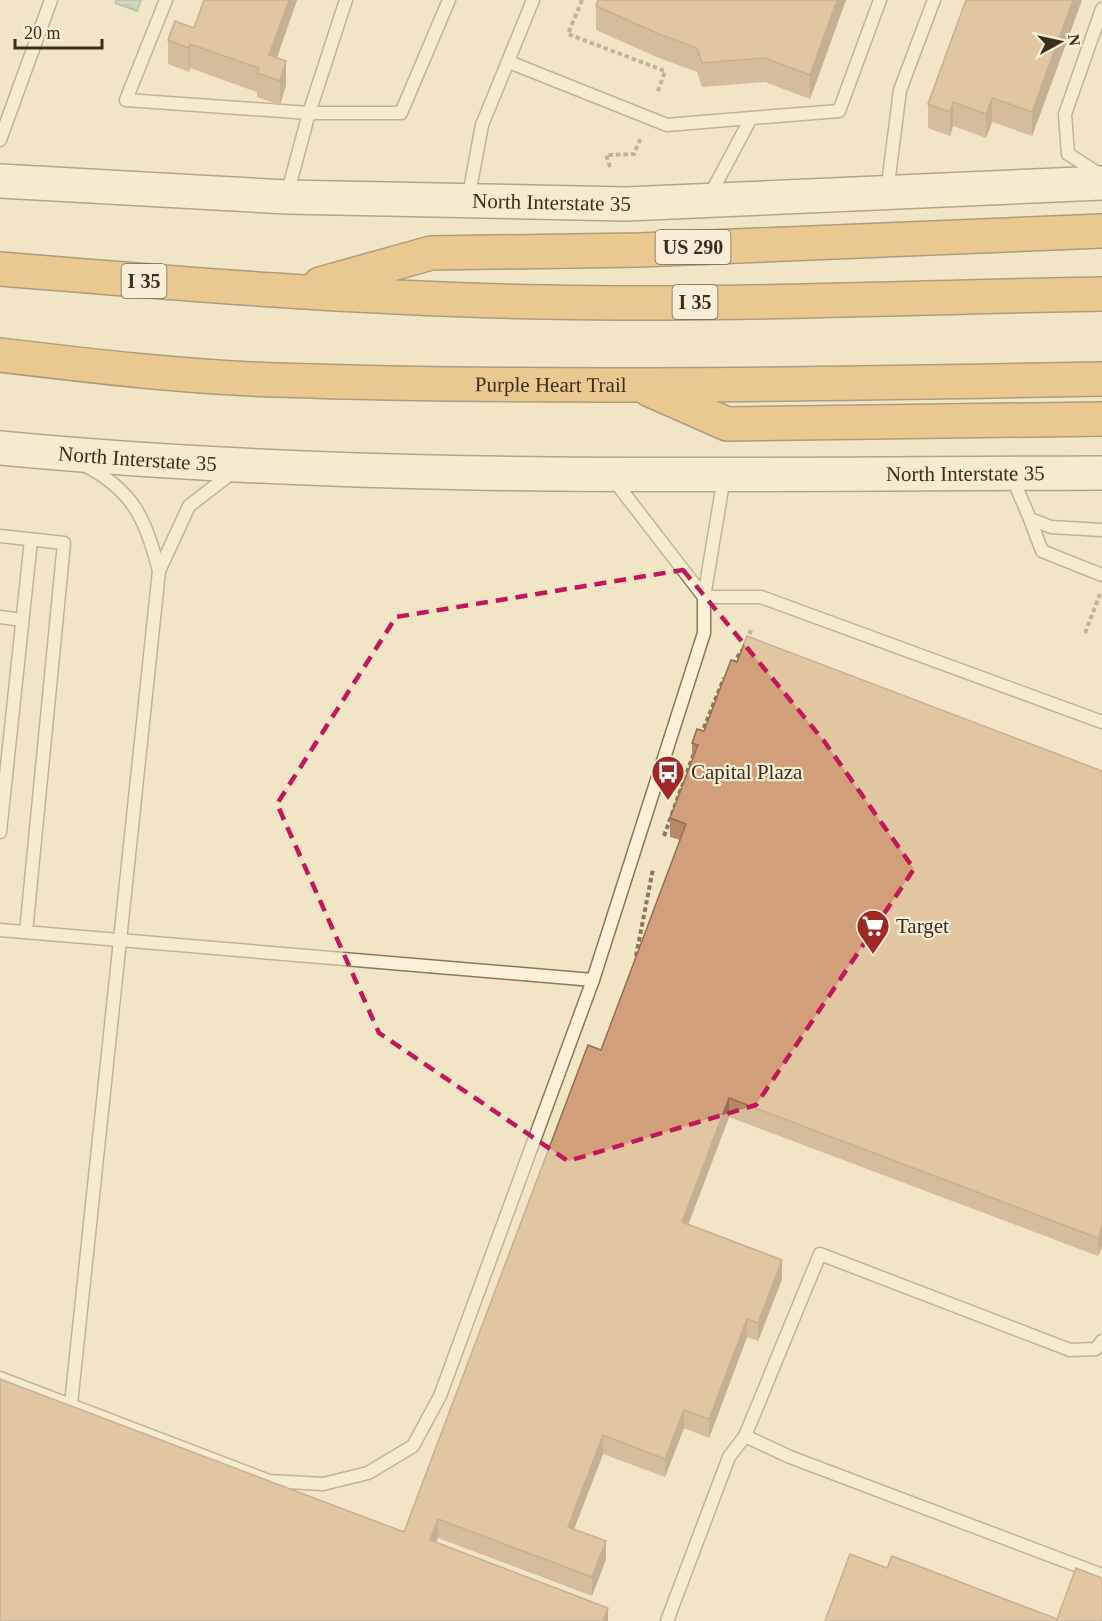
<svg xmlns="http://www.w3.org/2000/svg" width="1102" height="1621" viewBox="0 0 1102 1621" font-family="'Times New Roman',serif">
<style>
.water{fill:url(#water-waves);stroke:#6d938a;stroke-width:1.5}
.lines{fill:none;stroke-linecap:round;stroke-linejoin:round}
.service-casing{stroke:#8d765a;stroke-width:15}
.secondary-casing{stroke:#6f573d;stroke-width:36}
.motorway-casing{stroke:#5b442e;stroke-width:36}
.path{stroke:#8d765a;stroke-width:4;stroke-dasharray:4.5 3;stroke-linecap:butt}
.service{stroke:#fbf1d9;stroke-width:12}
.secondary{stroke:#fbf1d9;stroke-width:33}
.motorway{stroke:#e3a753;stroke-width:33}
.wall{fill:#b48968}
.shaded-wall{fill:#926f55}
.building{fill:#d19f79;stroke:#926f55;stroke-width:1.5}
.marked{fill:none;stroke:#c2185b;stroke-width:4.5;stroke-dasharray:12 8;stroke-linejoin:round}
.labels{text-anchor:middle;stroke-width:4.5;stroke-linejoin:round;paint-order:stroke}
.shield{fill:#f8eed5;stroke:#746856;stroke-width:1.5}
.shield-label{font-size:20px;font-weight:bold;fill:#3c2e1f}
.street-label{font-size:21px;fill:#3c2e1f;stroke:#f8eed5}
.poi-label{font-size:21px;fill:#3c2e1f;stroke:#f8eed5;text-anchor:start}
</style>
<defs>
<pattern id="water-waves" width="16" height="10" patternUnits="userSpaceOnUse" patternTransform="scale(1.5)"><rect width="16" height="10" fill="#a7c4bc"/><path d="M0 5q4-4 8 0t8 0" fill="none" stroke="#89a098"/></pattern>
</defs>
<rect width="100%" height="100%" fill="#f1e5c5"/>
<polygon class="water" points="116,0 141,0 137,11 115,3"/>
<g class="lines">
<defs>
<g id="service">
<polyline points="166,0 126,100 309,113 401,113 449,0"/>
<polyline points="509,62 667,125 751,118"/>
<polyline points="0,140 51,0"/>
<polyline points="1101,175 1068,154 1065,114 1102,9"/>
<polyline points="887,192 900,90 934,0"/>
<polyline points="287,195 309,113 346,0"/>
<polyline points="709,197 751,118 839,111 880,0"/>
<polyline points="468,200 482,125 533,0"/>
<polyline points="1012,477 1030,519 1051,527 1102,530"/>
<polyline points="613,479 704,597"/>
<polyline points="1030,519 1042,551 1102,575"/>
<polyline points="0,536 64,543 26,932"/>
<polyline points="159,571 189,506 233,472"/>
<polyline points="704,597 761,597 1102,722"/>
<polyline points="0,617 22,620"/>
<polyline points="0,832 31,540"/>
<polyline points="0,930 593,980"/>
<polyline points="0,1378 269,1481 323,1484 368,1473 413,1446 440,1396 593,980 704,633 704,597 724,477"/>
<path d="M71 1404 159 571C146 519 133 490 84 465"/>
<polyline points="745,1436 790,1457 1102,1575"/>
<polyline points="667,1621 729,1457 745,1436 820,1254 1070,1350 1096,1349 1102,1341"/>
</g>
<g id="secondary">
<path id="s1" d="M0 181 287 197 626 204 1102 183"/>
<path id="s2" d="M0 448C366 483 735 474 1102 473"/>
</g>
<g id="motorway">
<path d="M0 269C182 284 365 299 548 302 732 306 917 297 1102 294"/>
<polyline points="320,284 431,253 639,250 1102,231"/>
<path id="s3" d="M0 355C92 366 184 377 276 380 551 389 827 384 1102 379"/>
<polyline points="650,390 727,424 1102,419"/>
</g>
</defs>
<use href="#service" class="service-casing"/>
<use href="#secondary" class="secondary-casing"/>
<use href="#motorway" class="motorway-casing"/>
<g class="path">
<polyline points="582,0 568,34 665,71 657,94"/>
<polyline points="610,167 606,155 634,154 641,137"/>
<polyline points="1085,633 1100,594"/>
<polyline points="747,641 751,630"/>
<polyline points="733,664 742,650"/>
<polyline points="701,735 724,678"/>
<polyline points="664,836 694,753"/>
<polyline points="636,956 653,869"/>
</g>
<use href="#service" class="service"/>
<use href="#secondary" class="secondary"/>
<use href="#motorway" class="motorway"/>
</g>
<g class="wall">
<polygon points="204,0 297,0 277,58 286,85 280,105 257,97 257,92 190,68 189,72 168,64 168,40 194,28"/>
<polygon points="846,0 810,99 765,82 702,87 697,72 659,58 596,30 596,6"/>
<polygon points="966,0 1082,0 1032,136 992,122 986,138 953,126 950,136 928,128 928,104"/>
<polygon points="704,731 1102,771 1102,1246 1098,1256 729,1117 688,1225 782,1279 758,1341 747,1337 709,1438 684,1428 665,1477 603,1454 574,1529 606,1559 592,1596 438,1538 436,1543 608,1621 404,1532 601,1050 680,840 670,837 670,818 692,761 692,743"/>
</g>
<g class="shaded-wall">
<polygon points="289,0 297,0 269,79 269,55"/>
<polygon points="837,0 846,0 810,99 810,75"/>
<polygon points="1073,0 1082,0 1032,136 1032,112"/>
<polygon points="190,44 190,68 189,72 189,48"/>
<polygon points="286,61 286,85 280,105 280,81"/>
<polygon points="992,98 992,122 986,138 986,114"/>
<polygon points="953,102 953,126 950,136 950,112"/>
<polygon points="729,1098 729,1117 682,1241 682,1222"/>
<polygon points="1102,1227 1102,1246 1098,1256 1098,1238"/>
<polygon points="782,1260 782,1279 758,1341 758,1323"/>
<polygon points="747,1319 747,1337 709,1438 709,1419"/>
<polygon points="684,1410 684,1428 665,1477 665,1459"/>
<polygon points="603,1435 603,1454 568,1545 568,1527"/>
<polygon points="438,1519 438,1538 430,1559 430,1540"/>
<polygon points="606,1541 606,1559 592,1596 592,1577"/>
<polygon points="608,1608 608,1621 603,1621"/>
</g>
<g class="building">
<polygon points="204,0 289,0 269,55 286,61 280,81 257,73 259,68 190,44 189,48 168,40 175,21 194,28"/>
<polygon points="598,0 837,0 810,75 765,58 702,63 697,48 659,34 596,6"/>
<polygon points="966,0 1073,0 1032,112 992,98 986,114 953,102 950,112 928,104"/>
<polygon points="747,636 1102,771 1102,1227 1098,1238 729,1098 682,1222 782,1260 758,1323 747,1319 709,1419 684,1410 665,1459 603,1435 568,1527 606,1541 592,1577 438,1519 430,1540 608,1608 603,1621 0,1621 0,1379 404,1532 588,1045 601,1050 686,824 670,818 698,745 692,743 697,729 704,731 731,660 737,662"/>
<polygon points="850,1554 887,1568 892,1556 1057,1619 1076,1568 1102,1578 1102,1621 825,1621"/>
</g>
<path d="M0 0H1102V1621H0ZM683 570 824 741 914 869 756 1105 568 1161 379 1033 277 804 396 617Z" fill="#f1e5c5" fill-opacity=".55" fill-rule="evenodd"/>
<path class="marked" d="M683 570 824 741 914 869 756 1105 568 1161 379 1033 277 804 396 617Z"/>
<defs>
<symbol id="bus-pin" viewBox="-11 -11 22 30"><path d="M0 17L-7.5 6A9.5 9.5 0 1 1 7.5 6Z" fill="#9f2827" stroke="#f8eed5"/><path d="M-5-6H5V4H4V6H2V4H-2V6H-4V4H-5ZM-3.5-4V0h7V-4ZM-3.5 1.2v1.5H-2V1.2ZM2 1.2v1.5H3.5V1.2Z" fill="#fff"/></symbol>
<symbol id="supermarket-pin" viewBox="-11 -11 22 30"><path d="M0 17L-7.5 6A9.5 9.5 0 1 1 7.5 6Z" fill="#9f2827" stroke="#f8eed5"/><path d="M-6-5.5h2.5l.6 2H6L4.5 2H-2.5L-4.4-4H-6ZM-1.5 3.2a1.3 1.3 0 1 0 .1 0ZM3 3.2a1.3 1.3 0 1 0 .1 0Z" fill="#fff"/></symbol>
</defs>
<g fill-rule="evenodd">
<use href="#bus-pin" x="649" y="753" width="38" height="52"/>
<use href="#supermarket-pin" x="854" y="907" width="38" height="52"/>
</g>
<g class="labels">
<g class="shield">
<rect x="655.5" y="230" width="75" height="34" rx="4.5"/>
<rect x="121.5" y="264" width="45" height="34" rx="4.5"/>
<rect x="672.5" y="285" width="45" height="34" rx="4.5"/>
</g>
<g class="shield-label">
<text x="693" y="254">US 290</text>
<text x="144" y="288">I 35</text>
<text x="695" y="309">I 35</text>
</g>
<g class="street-label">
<text dy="7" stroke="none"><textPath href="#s1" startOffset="552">North Interstate 35</textPath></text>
<text dy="7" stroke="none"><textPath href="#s3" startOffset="552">Purple Heart Trail</textPath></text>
<text dy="7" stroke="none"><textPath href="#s2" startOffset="138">North Interstate 35</textPath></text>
<text dy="7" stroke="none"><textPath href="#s2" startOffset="966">North Interstate 35</textPath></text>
</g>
<g class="poi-label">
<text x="691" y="779">Capital Plaza</text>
<text x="896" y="933">Target</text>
</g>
</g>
<g transform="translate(1060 42) rotate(82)" stroke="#f8eed5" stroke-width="4.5" paint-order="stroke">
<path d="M0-4.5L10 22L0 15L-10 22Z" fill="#3c2e1f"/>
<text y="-9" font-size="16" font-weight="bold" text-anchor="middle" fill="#3c2e1f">N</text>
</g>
<path d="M15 39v9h87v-9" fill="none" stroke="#3c2e1f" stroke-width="3"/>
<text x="24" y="39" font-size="18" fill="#3c2e1f" stroke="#f8eed5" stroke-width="4.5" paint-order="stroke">20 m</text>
</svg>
